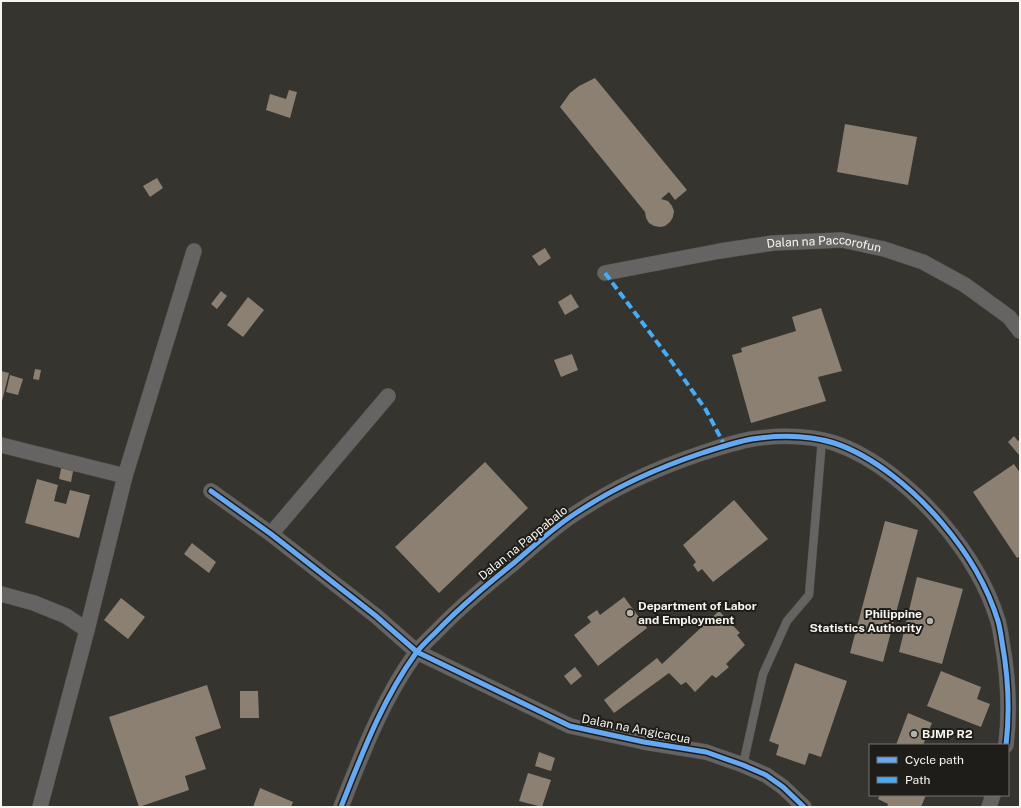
<svg xmlns="http://www.w3.org/2000/svg" width="1021" height="808" viewBox="0 0 1021 808" font-family="'Public Sans',sans-serif">
<style>
.building{fill:#8c8073}
.lines{fill:none;stroke-linecap:round;stroke-linejoin:round}
.service-casing{stroke:#53524f;stroke-width:9}
.minor-casing{stroke:#53524f;stroke-width:16}
.service{stroke:#656463;stroke-width:8}
.minor{stroke:#656463;stroke-width:15}
.quiet{stroke:#46acf6;stroke-width:4;stroke-dasharray:8 4;stroke-linecap:butt}
.cycleway-casing{stroke:#1e1d19;stroke-width:8}
.cycleway{stroke:#66a8f1;stroke-width:5}
.poi-dot{fill:#b3b1ac;stroke:#1e1d19;stroke-width:1.5}
.labels{text-anchor:middle;stroke-width:4;stroke-linejoin:round;paint-order:stroke}
.street-label{font-size:12px;fill:#f7f5ef;stroke:#1e1d19}
.poi-label{font-size:12px;font-weight:bold;fill:#f7f5ef;stroke:#1e1d19;text-anchor:start}
</style>
<rect width="100%" height="100%" fill="#35342f"/>
<g class="building">
<polygon points="595,78 687,190 675,200 669,192 661,199 668,201 672,206 674,211 673,217 670,222 665,226 660,227 654,226 649,223 646,218 645,212 560,107 570,93 579,86"/>
<polygon points="289,90 297,92 290,118 266,110 270,94 286,99"/>
<polygon points="845,124 917,137 908,185 837,172"/>
<polygon points="157,178 163,188 150,197 143,186"/>
<polygon points="545,248 551,258 539,266 532,256"/>
<polygon points="221,291 227,296 217,309 211,304"/>
<polygon points="571,294 579,307 565,315 558,302"/>
<polygon points="248,297 264,310 243,337 227,325"/>
<polygon points="821,308 842,371 818,377 826,401 751,423 732,355 742,352 741,348 796,331 792,317"/>
<polygon points="572,354 578,370 561,377 554,360"/>
<polygon points="35,369 41,370 39,380 33,379"/>
<polygon points="1,371 9,373 2,401 1,401"/>
<polygon points="10,375 23,379 18,395 6,392"/>
<polygon points="1014,436 1018,441 1020,439 1020,456 1008,442"/>
<polygon points="485,462 528,508 439,593 395,547"/>
<polygon points="62,464 74,466 71,482 59,479"/>
<polygon points="1014,464 1020,473 1020,556 1017,558 973,492"/>
<polygon points="37,479 58,485 54,501 66,504 70,490 90,495 79,538 25,523"/>
<polygon points="734,500 768,539 713,582 702,569 698,572 693,565 696,562 683,545"/>
<polygon points="885,521 918,530 883,662 850,653"/>
<polygon points="192,543 216,562 209,573 184,554"/>
<polygon points="917,577 963,589 942,664 899,652"/>
<polygon points="624,597 647,628 598,666 574,635 591,622 587,617 597,610 600,615"/>
<polygon points="121,598 145,617 128,639 104,620"/>
<polygon points="719,611 740,633 737,635 745,645 726,664 729,667 716,678 712,675 695,692 686,682 681,685 669,673 614,713 604,700 657,658 662,664"/>
<polygon points="795,663 847,681 821,757 809,753 805,765 776,755 779,745 769,741"/>
<polygon points="575,667 582,676 571,685 564,676"/>
<polygon points="941,671 981,687 977,699 990,704 981,727 927,706"/>
<polygon points="207,685 221,728 195,737 206,769 185,776 189,790 139,807 109,717"/>
<polygon points="240,691 258,691 259,718 240,718"/>
<polygon points="908,713 932,723 923,745 896,745"/>
<polygon points="539,752 555,758 551,771 535,766"/>
<polygon points="528,773 551,780 542,807 519,801"/>
<polygon points="260,788 293,802 291,807 253,807"/>
<polygon points="880,795 926,795 921,807 887,807 888,804 878,799"/>
</g>
<g class="lines">
<defs>
<polyline id="service" points="743,765 763,674 787,621 809,595 822,440"/>
<g id="minor">
<path id="s1" d="M605 273 720 251 773 243 842 240 884 249 923 262 965 285 1009 317 1020 331"/>
<polyline points="1,445 125,476 87,630 40,807"/>
<polyline points="125,476 194,251"/>
<polyline points="211,491 271,534 376,616 417,652 570,726 644,742 706,752 743,765 766,775 783,787 804,807"/>
<polyline points="271,534 388,396"/>
<polyline points="1,594 34,603 66,616 87,630"/>
<path d="M341 807C362 754 382 700 416 653 422 645 430 638 437 631 461 606 488 584 515 562 535 545 554 527 576 513 615 487 657 468 702 453 718 448 735 442 752 439 779 435 808 435 834 443 874 456 915 491 942 523 966 551 987 585 998 621 1000 628 1001 635 1002 642 1008 675 1010 711 1006 745"/>
<polyline points="989,807 993,795"/>
</g>
</defs>
<use href="#service" class="service-casing"/>
<use href="#minor" class="minor-casing"/>
<use href="#service" class="service"/>
<use href="#minor" class="minor"/>
<polyline class="quiet" points="605,273 669,358 706,410 725,446"/>
<defs>
<g id="cycleway">
<polyline points="211,491 271,534 376,616 417,652 570,726 644,742 706,752 743,765 766,775 783,787 804,807"/>
<path d="M341 807C362 754 382 700 416 653 422 645 430 638 437 631 461 606 488 584 515 562 535 545 554 527 576 513 615 487 657 468 702 453 718 448 735 442 752 439 779 435 808 435 834 443 874 456 915 491 942 523 966 551 987 585 998 621 1000 628 1001 635 1002 642 1008 675 1010 711 1006 745"/>
</g>
</defs>
<use href="#cycleway" class="cycleway-casing"/>
<use href="#cycleway" class="cycleway"/>
</g>
<g class="poi-dot">
<circle cx="630" cy="613" r="4"/>
<circle cx="930" cy="621" r="4"/>
<circle cx="914" cy="734" r="4"/>
</g>
<g class="labels">
<g class="street-label">
<text dy="4" stroke="none"><textPath href="#s1" startOffset="222">Dalan na Paccorofun</textPath></text>
<text transform="translate(523 543) rotate(-39)" y="4">Dalan na Pappabalo</text>
<text transform="translate(636 729) rotate(11)" y="4">Dalan na Angicacua</text>
</g>
<g class="poi-label">
<text x="638" y="610">Department of Labor<tspan x="638" dy="14">and Employment</tspan></text>
<text x="922" y="618" text-anchor="end">Philippine<tspan x="922" dy="14">Statistics Authority</tspan></text>
<text x="922" y="738">BJMP R2</text>
</g>
</g>
<rect width="1021" height="808" fill="none" stroke="#f7f5ef" stroke-width="4"/>
<rect x="869" y="744" width="140" height="52" fill="#1e1d19" stroke="#75736f"/>
<rect x="877" y="757" width="20" height="6" fill="#66a8f1" stroke="#75736f"/>
<text x="905" y="764" font-size="12" fill="#f7f5ef">Cycle path</text>
<rect x="877" y="777" width="20" height="6" fill="#46acf6" stroke="#75736f"/>
<text x="905" y="784" font-size="12" fill="#f7f5ef">Path</text>
</svg>
